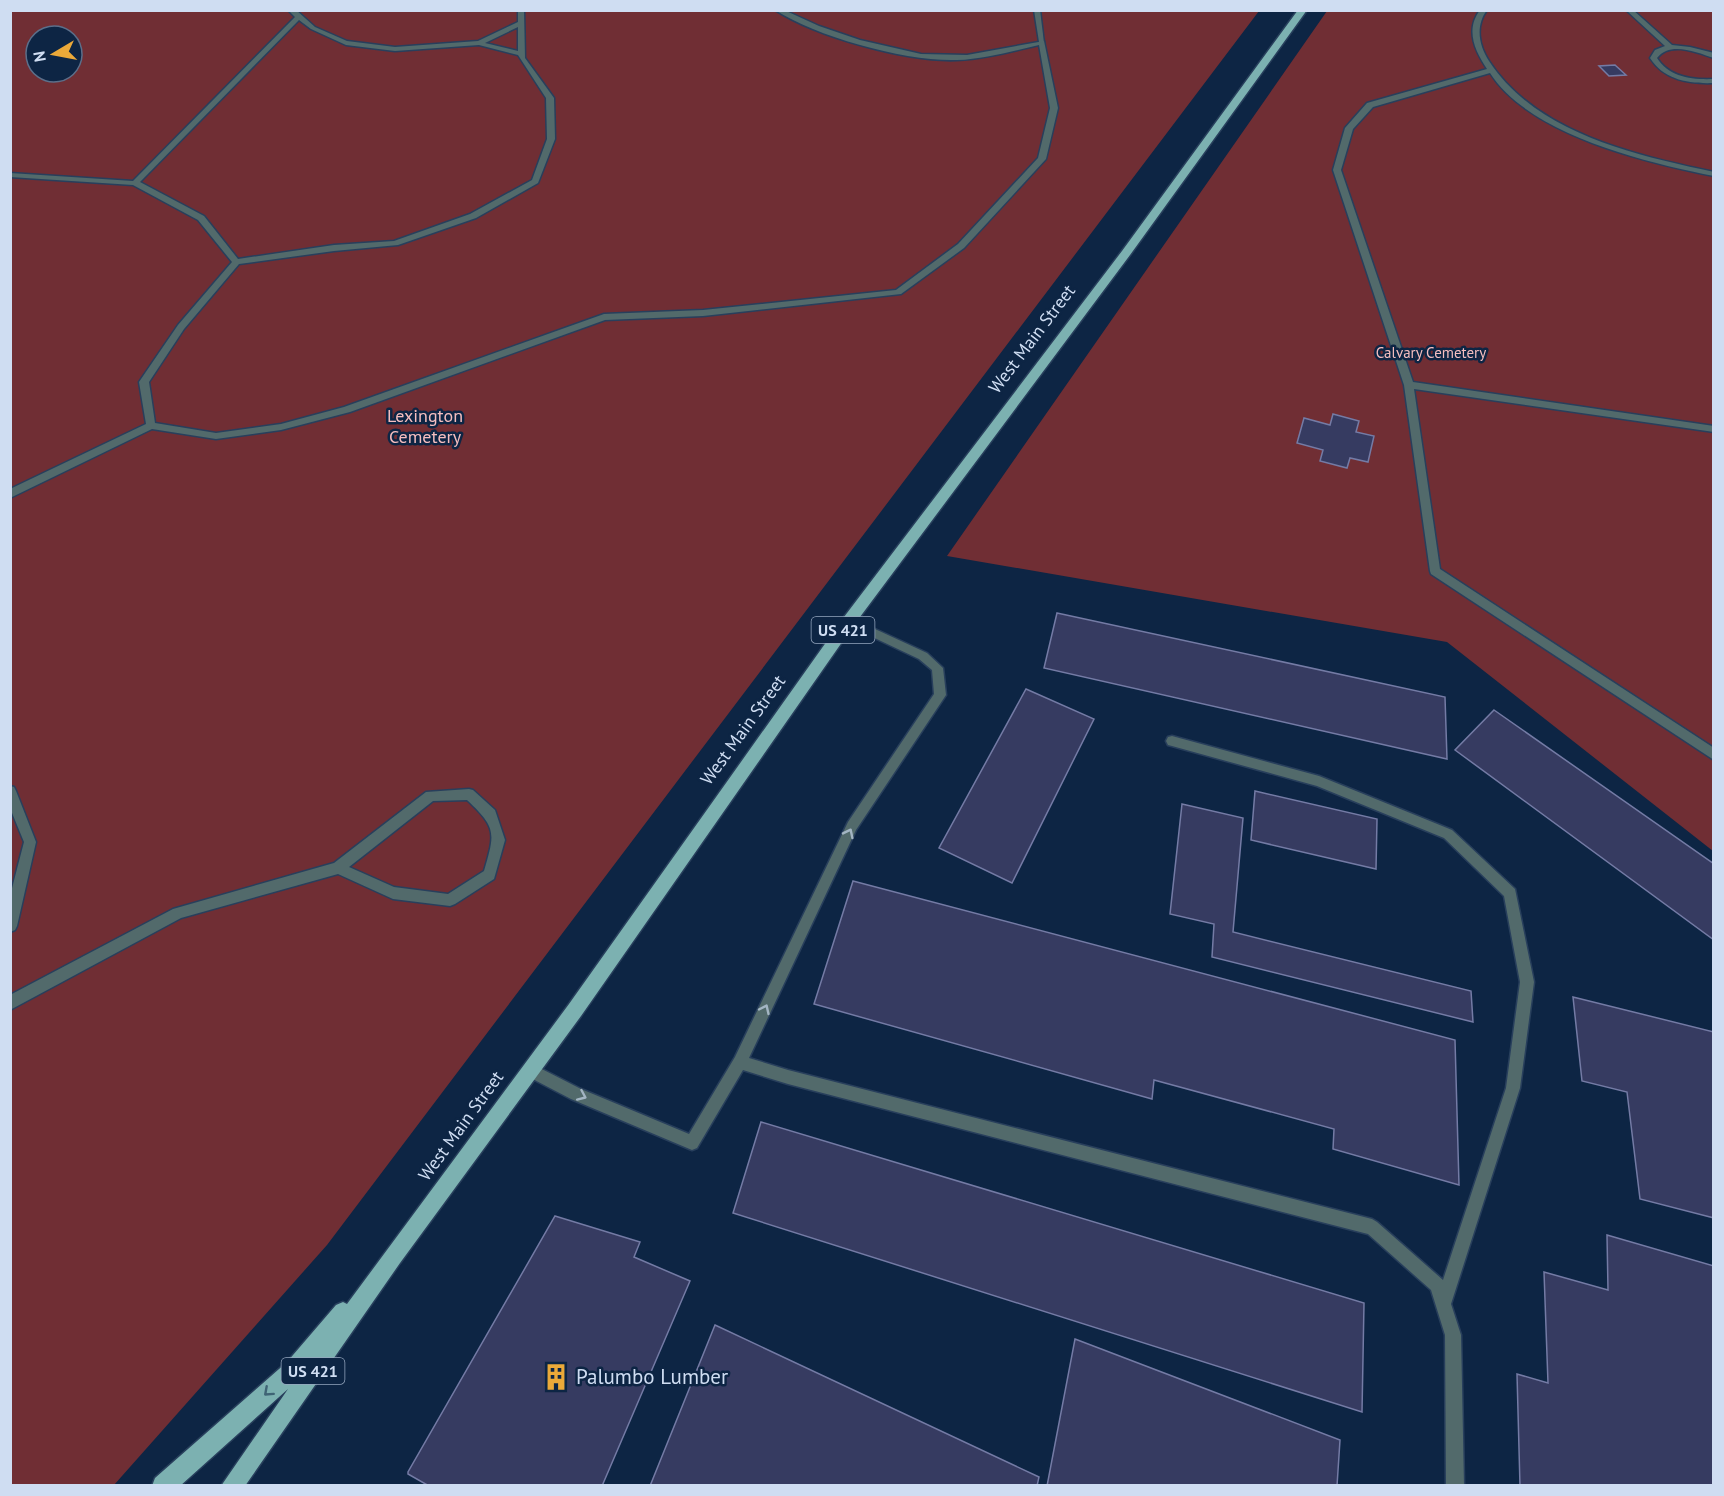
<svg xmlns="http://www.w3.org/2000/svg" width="1724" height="1496" viewBox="0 0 1724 1496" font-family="'PT Sans',sans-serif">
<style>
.green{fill:#702e34;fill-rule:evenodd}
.building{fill:#363b61;stroke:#747ba5;stroke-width:1.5}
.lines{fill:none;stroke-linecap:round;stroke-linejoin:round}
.lane-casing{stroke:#283f5c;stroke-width:3}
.street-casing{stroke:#283f5c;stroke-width:3}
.primary-casing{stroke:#283f5c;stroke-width:3}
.lane{fill:#526a6b;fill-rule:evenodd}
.street{fill:#526a6b;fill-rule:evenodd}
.primary{fill:#7cb1b1;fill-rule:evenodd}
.oneway{stroke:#a3b5c3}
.oneway2{stroke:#3f6475}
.labels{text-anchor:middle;stroke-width:5;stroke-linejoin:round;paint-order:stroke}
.far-park-label{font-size:15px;fill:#f6bebf;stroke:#0d2544}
.shield{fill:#0d2544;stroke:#95a6be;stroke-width:1.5}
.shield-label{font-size:16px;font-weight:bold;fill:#cfddf2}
.street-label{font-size:18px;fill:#cfddf2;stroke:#0d2544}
.park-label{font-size:18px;fill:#f6bebf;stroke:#0d2544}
.near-poi-label{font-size:21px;fill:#cfddf2;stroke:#0d2544;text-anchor:start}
</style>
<rect width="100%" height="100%" fill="#0d2544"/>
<g class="green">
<path d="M10 11H1259L327 1245 114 1485H11ZM36 36H72V72H36Z"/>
<polygon points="1327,11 1713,11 1713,851 1447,642 947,556"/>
</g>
<g class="building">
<polygon points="1615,65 1626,75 1609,76 1599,66"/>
<polygon points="1333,414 1359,421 1356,432 1374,436 1368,462 1350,458 1347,468 1320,461 1323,450 1297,443 1304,418 1330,425"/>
<polygon points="1057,613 1445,697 1447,759 1044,668"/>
<polygon points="1026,689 1094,719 1012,883 939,848"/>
<polygon points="1494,710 1714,864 1714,940 1455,750"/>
<polygon points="1255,791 1377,819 1376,869 1251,840"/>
<polygon points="1182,804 1243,818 1233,932 1471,991 1473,1022 1212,957 1214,924 1170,914"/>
<polygon points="853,881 1455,1040 1459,1185 1333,1149 1334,1129 1154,1080 1152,1099 814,1004"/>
<polygon points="1573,997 1714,1032 1714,1218 1640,1199 1627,1092 1582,1081"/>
<polygon points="761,1122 1364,1303 1362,1412 733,1213"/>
<polygon points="555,1216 640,1242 634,1257 690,1281 602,1486 429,1486 408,1474 408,1472"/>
<polygon points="1607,1235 1714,1266 1714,1486 1520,1486 1517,1374 1548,1383 1544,1272 1608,1290"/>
<polygon points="715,1325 1039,1477 1037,1486 650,1486"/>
<polygon points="1075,1339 1340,1440 1337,1486 1047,1486"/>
</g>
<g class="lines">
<defs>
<g id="lane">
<path d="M288 10H296L315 27 347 41 395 47 478 41 518 22V10H524L525 58 554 98 555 139 538 183 476 218 398 245 334 251 239 264 184 329 149 382 155 423 216 433 281 424 344 407 604 314 703 310 896 290 958 244 1038 158 1050 108 1039 45C1012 51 985 59 957 60 907 62 817 37 775 10H784L819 26 860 40 921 54 967 55 1044 41 1058 108 1046 159 964 248 901 294 703 316 605 320 350 412 281 430 216 439 152 429 10 498V489L146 424 139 382 178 325 232 262 198 220 133 185 10 177V173L133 181 295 17ZM299 20 311 29 346 45 395 51 479 45 518 55 546 98 547 139 532 180 470 214 394 241 334 245 238 259 204 216 140 182ZM518 27V51L485 43Z"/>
<path d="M1480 10H1487C1475 26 1479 46 1489 61 1536 133 1634 155 1714 172V176C1645 162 1530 135 1490 73L1373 107 1353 129 1341 170 1413 382 1714 426V432L1414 389 1440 569 1714 748V760L1431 574 1430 571 1404 385 1333 170 1345 128 1367 103 1487 69C1475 51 1465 30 1480 10Z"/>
<path d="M1626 10H1633L1672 45 1690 47 1714 53V58C1696 52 1670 41 1657 58 1669 77 1692 80 1714 79V83C1689 84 1664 80 1650 58L1655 50 1665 46Z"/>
<polygon points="849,617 927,653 943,668 946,695 856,830 749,1058 788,1070 1372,1219 1377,1222 1443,1280 1506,1088 1520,982 1504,896 1444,838 1317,786 1172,746 1168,745 1166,741 1168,737 1172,736 1319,776 1452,830 1515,889 1534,982 1520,1088 1451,1304 1461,1335 1464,1486 1446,1486 1445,1335 1431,1290 1368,1234 788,1084 743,1070 697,1148 692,1150 571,1099 525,1075 523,1070 525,1065 530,1063 581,1089 689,1134 735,1057 848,822 934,694 932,670 919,659 845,624 843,621 845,618"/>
<polygon points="10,786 14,787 16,791 36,842 17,926 15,930 10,932 10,896 24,842 10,808"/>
<path d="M469 789 473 790 495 810 505 840 494 879 455 904 450 906 393 899 338 874 181 918 10 1010V995L173 909 334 863 426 792ZM467 800C497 828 495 833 484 871L448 894 394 887 349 867 433 801Z"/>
</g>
<polygon id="street" points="1034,10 1040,10 1044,43 1039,42"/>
<polygon id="primary" points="1298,10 1307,10 1130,255 854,625 581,1016 400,1263 245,1486 221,1486 288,1389 180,1486 152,1486 155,1478 287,1362 336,1305 343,1302 347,1304 569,1004 844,617 1122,251"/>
</defs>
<use href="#lane" class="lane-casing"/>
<use href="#street" class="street-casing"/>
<use href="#primary" class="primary-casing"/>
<use href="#lane" class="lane"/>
<use href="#street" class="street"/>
<use href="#primary" class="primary"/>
</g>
<defs><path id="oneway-chevron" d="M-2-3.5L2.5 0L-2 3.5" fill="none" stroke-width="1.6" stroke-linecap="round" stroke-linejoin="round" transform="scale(1.5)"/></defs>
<g class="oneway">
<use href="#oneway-chevron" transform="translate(849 833) rotate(-64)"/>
<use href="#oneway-chevron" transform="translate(765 1009) rotate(-65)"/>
<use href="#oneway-chevron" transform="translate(582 1096) rotate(24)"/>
</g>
<use class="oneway2" href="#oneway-chevron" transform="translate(268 1392) rotate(138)"/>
<defs>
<symbol id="building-bare" viewBox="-9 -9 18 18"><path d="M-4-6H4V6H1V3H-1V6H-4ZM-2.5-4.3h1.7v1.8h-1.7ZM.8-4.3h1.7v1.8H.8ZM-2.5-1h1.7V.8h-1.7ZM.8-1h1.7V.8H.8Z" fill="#eba939" stroke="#0d2544" stroke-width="2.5" paint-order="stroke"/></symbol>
</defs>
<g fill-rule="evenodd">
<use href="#building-bare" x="537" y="1358" width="38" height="38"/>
</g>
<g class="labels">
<g class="far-park-label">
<text x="1431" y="358">Calvary Cemetery</text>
</g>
<g class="shield">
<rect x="811.5" y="617" width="63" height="26" rx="4.5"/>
<rect x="281.5" y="1358" width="63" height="26" rx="4.5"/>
</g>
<g class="shield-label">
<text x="843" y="636">US 421</text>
<text x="313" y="1377">US 421</text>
</g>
<g class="street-label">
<text transform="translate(1032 339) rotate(-53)" y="6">West Main Street</text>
<text transform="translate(743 730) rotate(-54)" y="6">West Main Street</text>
<text transform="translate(461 1126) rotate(-54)" y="6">West Main Street</text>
</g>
<g class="park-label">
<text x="425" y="422">Lexington<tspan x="425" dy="21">Cemetery</tspan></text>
</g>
<g class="near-poi-label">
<text x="576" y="1384">Palumbo Lumber</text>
</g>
</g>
<rect width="1724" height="1496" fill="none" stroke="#cfddf2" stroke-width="24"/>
<g transform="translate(54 54) rotate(260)"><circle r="28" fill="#0d2544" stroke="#5b6f8a" stroke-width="1.5"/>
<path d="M0-4.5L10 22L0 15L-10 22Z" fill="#eba939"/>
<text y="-9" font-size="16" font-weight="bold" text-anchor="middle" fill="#cfddf2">N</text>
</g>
</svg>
